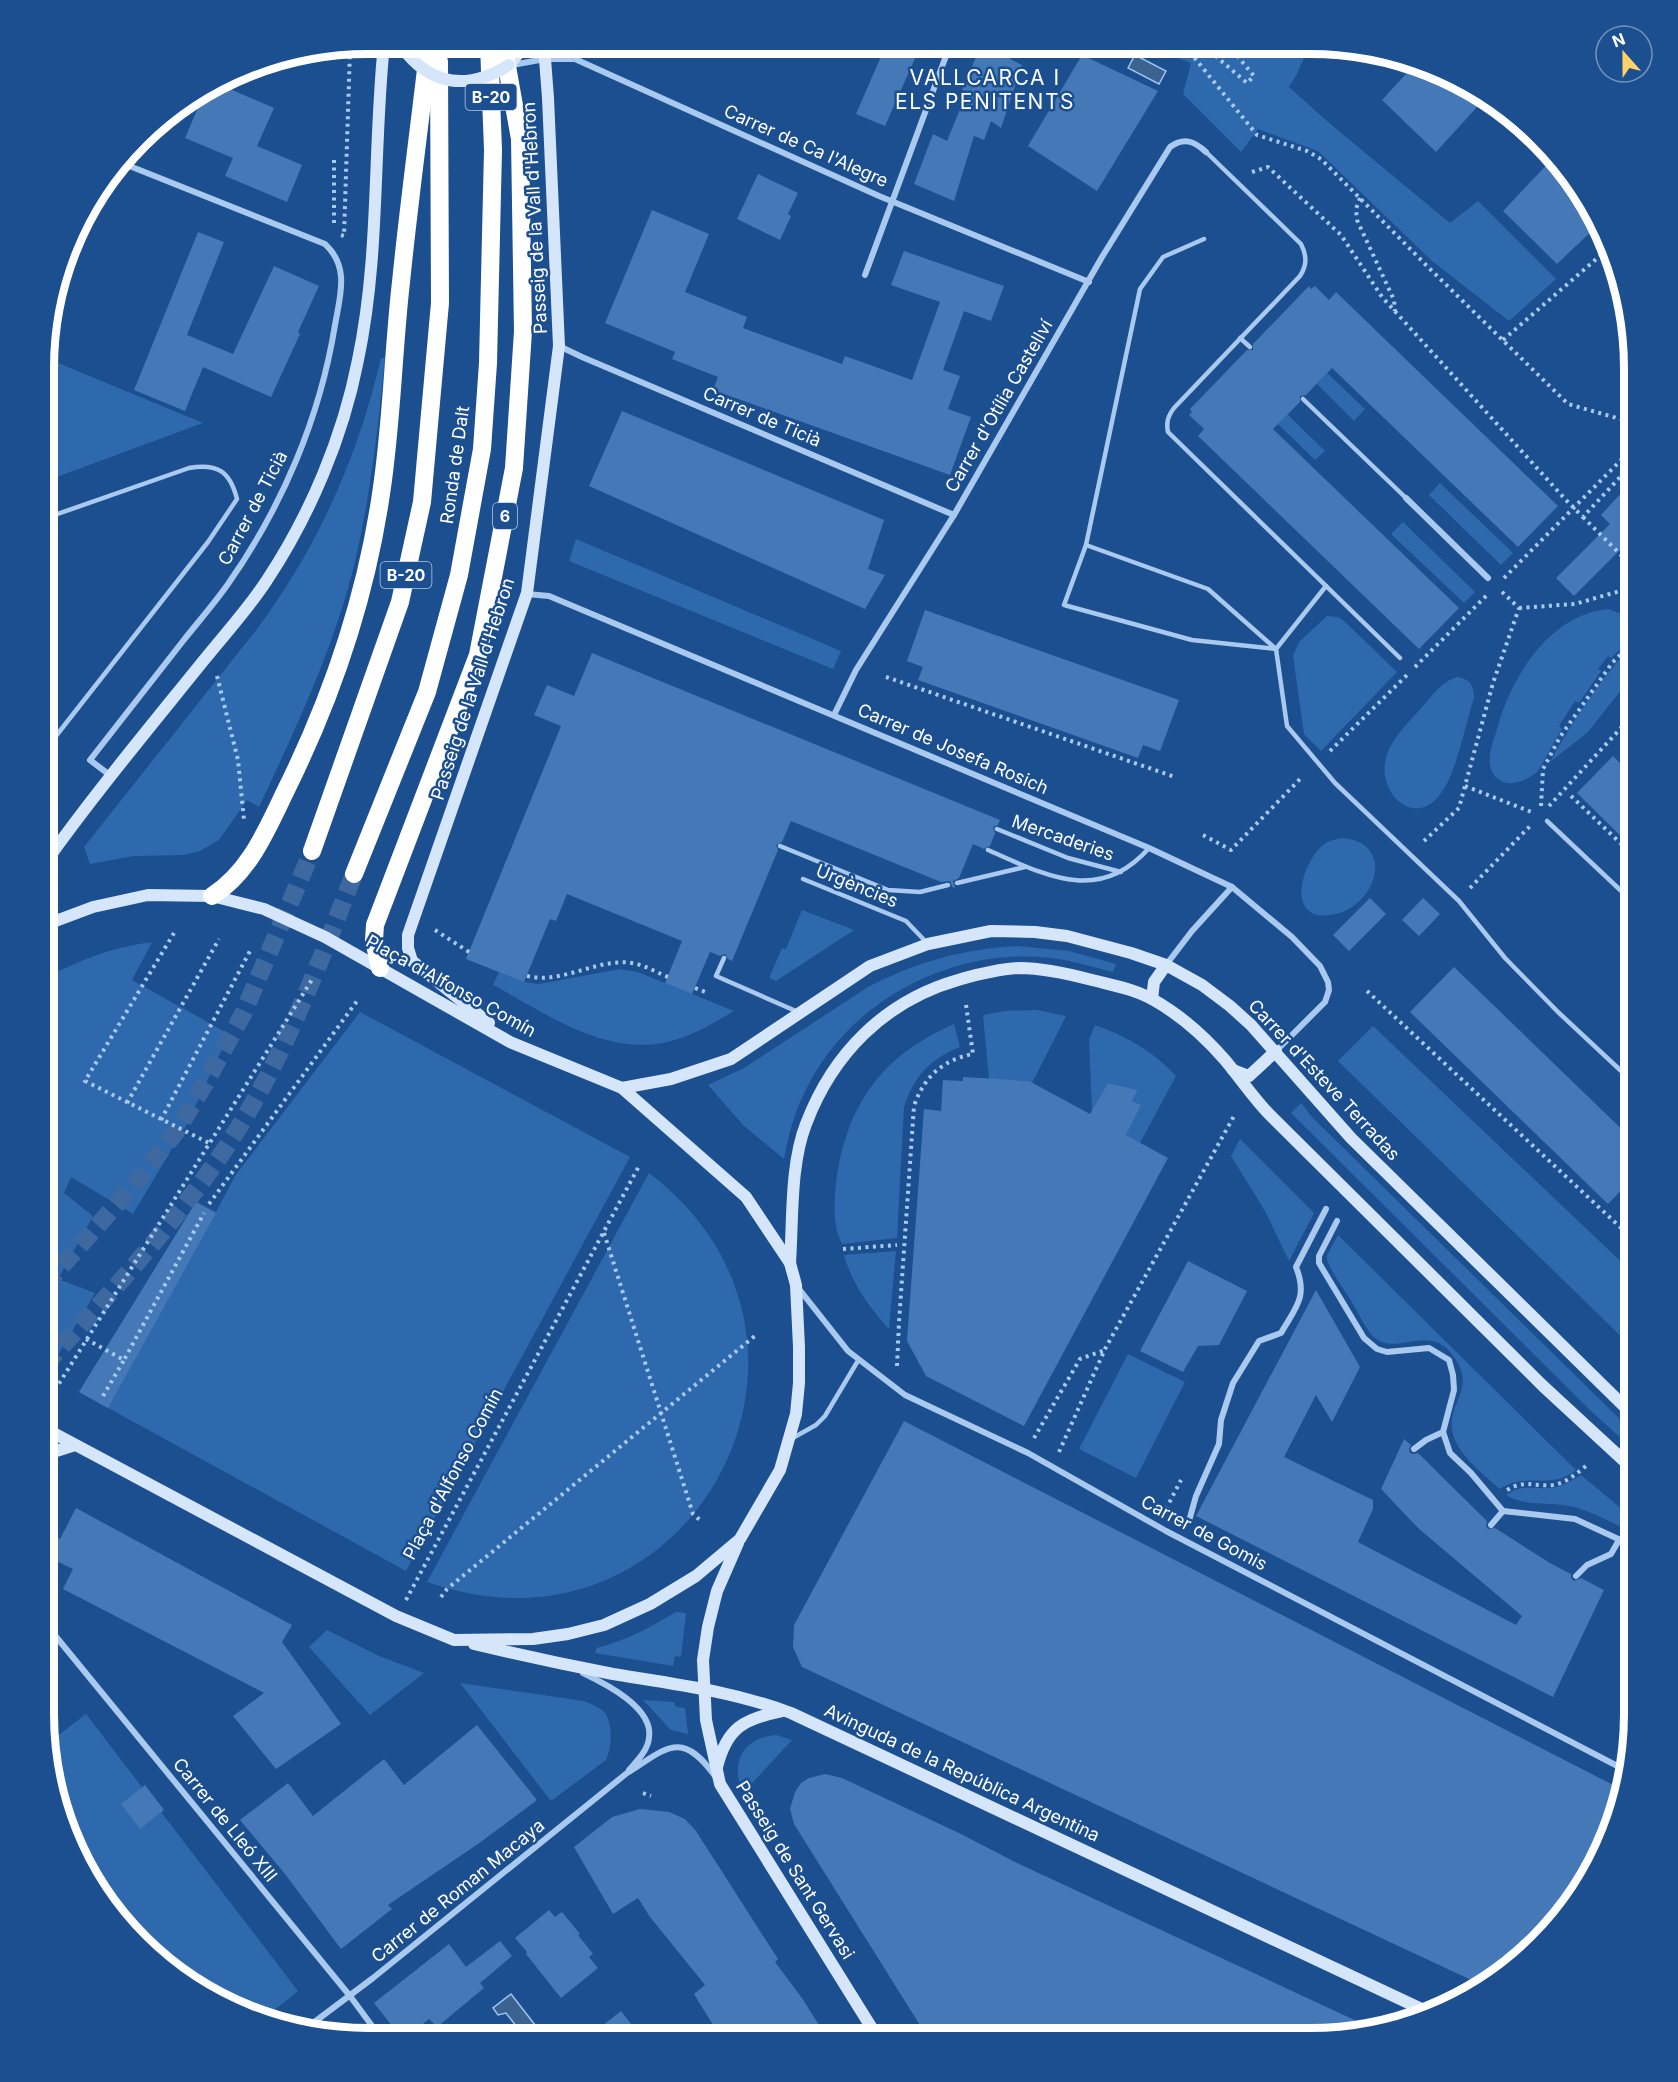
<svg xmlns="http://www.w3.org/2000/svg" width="1678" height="2082" viewBox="0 0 1678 2082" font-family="Inter,sans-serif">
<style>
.green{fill:#2e69ad}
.water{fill:#3c6290;stroke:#9cc4f0;stroke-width:1.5}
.building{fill:#4478b7}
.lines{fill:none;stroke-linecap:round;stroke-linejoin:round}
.highway-tunnel{stroke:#3d69a0;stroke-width:18;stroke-dasharray:18 9;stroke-linecap:butt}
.path{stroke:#a9c9ee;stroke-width:4;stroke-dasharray:3 4.5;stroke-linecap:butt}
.lane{stroke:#a9c9ee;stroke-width:4.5}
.street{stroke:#a9c9ee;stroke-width:6}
.secondary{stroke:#d6e6fa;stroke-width:12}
.highway{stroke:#fff;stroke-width:18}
.secondary-bridge{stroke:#d6e6fa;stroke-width:12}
.labels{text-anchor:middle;stroke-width:5;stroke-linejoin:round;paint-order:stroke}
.shield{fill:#1b4f8f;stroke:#bbcadd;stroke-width:1.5}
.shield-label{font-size:16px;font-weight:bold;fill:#fff}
.street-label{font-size:18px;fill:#fff;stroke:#1b4f8f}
.quarter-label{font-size:21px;letter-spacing:1.5px;fill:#fff;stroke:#1b4f8f}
.rim{fill:none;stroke:#fff;stroke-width:8}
</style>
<rect width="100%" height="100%" fill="#1b4f8f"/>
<g class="green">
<polygon points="1147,46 1309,46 1297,74 1289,87 1328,122 1450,223 1478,201 1556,279 1509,321 1432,261 1318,151 1258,129 1241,152 1183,94 1191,63"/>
<polygon points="46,358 203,423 46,481 46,444 53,432 46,429"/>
<path d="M381 358H385C378 429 370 500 353 570 332 652 295 730 259 807L247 800 219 840 200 851 183 855 134 856 90 864 84 847 257 629C319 545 357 459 381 358Z"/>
<polygon points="1327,373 1365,409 1354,421 1317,384"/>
<polygon points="1287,414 1325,451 1315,460 1278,424"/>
<polygon points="1440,483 1513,553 1501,565 1429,495"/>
<polygon points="1403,522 1475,592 1464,603 1391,534"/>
<polygon points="576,539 841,651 833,669 569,561"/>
<path d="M1608 609C1619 612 1626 617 1634 625V636L1611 658 1608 656 1598 669 1601 671 1579 703 1575 701 1559 726 1562 729C1556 737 1542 767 1537 772 1529 779 1513 786 1503 782 1496 779 1491 772 1490 765 1488 753 1494 740 1497 729 1511 677 1549 615 1608 609Z"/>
<polygon points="1327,616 1338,617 1343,620 1397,672 1321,751 1304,734 1293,656 1299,642"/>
<path d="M1634 644 1633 675 1588 732 1550 762C1568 728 1606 670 1634 644Z"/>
<path d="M1458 677C1470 679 1474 686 1474 698 1465 725 1456 777 1438 797 1412 827 1377 792 1386 758 1391 738 1410 721 1423 706 1433 695 1443 680 1458 677Z"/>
<path d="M1343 838C1395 843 1378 904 1336 914 1329 915 1320 917 1314 914 1288 902 1308 854 1326 843 1331 840 1337 839 1343 838Z"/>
<polygon points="802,910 854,930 776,981 769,978 782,948 786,949"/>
<path d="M152 942 132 980 229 1034 188 1122 133 1214 71 1177 64 1193 93 1216 58 1279 95 1293 46 1375 44 1374 45 978C83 959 109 948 152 942Z"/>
<path d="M1017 946 1069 951 1116 964 1113 972C1090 966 1066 959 1042 957 943 950 842 1006 802 1098 793 1117 788 1138 784 1159L743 1125 708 1085 744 1068 868 987C916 962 963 949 1017 946Z"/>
<path d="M620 969 638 972 734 1011C712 1024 689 1038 663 1043 600 1054 546 1013 493 985L499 972 524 982 539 984Z"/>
<polygon points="1037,1010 1066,1016 1032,1083 1029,1081 989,1079 983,1015 1004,1011"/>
<polygon points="360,1012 630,1157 406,1571 79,1392 196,1202 216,1212 235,1176"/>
<path d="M954 1024 960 1047C929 1059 914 1077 904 1107L897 1238 842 1244C832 1225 834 1197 837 1176 849 1100 884 1055 954 1024Z"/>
<path d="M1095 1025C1126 1036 1153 1051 1176 1076L1140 1143 1126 1135 1140 1105 1132 1101 1138 1090 1108 1083 1092 1112 1089 1040Z"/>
<polygon points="1373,1026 1634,1274 1634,1349 1338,1061"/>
<polygon points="1301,1103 1312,1117 1634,1433 1634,1450 1592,1412 1291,1113"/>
<polygon points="1240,1139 1314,1213 1289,1261 1265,1211 1231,1156"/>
<path d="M649 1173C869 1340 691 1675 427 1582Z"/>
<path d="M1338 1235 1576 1470C1551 1491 1526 1471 1500 1489 1483 1474 1456 1454 1452 1430 1448 1399 1479 1389 1451 1353 1430 1327 1403 1350 1382 1342 1378 1340 1374 1338 1371 1334 1363 1324 1357 1310 1350 1299 1342 1286 1332 1274 1327 1260V1255Z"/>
<path d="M896 1251 889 1329C869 1307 852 1284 844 1255Z"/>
<polygon points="1128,1354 1185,1382 1136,1478 1079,1449"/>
<path d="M1581 1475 1634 1519V1528L1630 1531C1612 1523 1593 1512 1574 1507 1553 1501 1524 1507 1506 1495 1521 1484 1532 1489 1549 1488 1560 1488 1571 1481 1581 1475Z"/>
<path d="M676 1612 686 1613 681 1657 675 1656 673 1666 595 1653 597 1648C625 1641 651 1627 676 1612Z"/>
<polygon points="327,1630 379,1656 424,1673 370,1715 309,1647"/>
<path d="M460 1683 584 1701C591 1704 600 1707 605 1713 613 1726 612 1747 606 1760L551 1801Z"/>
<polygon points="643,1700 674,1702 676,1707 685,1708 688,1734 671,1730"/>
<polygon points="86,1714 298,1991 262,2020 188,1984 124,1928 87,1876 55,1798 47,1744"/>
<path d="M776 1735 792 1740 743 1793C730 1763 742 1738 776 1735Z"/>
</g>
<g class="water">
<polygon points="1135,55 1166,71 1159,84 1128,68"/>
<polygon points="511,1994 535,2025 523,2035 506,2013 498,2015 493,2008"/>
</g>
<g class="building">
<polygon points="886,45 921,45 885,126 856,114"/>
<polygon points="981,45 1015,45 1010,59 1022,65 1001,128 991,121 984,140 974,136 954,201 914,184 933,134 947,141 967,92 962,90"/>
<polygon points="1082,55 1158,91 1097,191 1028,146"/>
<polygon points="1416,63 1434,68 1487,96 1436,152 1382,100"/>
<polygon points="221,85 274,108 257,146 302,165 287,202 225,176 233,158 185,138 203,96"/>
<polygon points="1555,156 1591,206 1599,224 1557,264 1503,211"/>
<polygon points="758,174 798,193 788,214 791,216 780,240 737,219"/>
<polygon points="652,210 709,234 685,292 747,317 743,328 842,364 845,356 912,380 940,302 891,285 904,251 1004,286 991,321 964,311 943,370 960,376 948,409 971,417 950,475 713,390 718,377 672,359 675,352 605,323"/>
<polygon points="198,232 224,242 187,335 233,354 274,266 319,286 298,332 300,334 271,397 203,367 185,411 134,390"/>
<polygon points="1309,286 1311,289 1315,286 1329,300 1336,292 1558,506 1518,547 1332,368 1306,395 1300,396 1300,402 1273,429 1459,608 1419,649 1198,436 1204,429 1189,415 1192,412 1190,409 1247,350 1253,350 1253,344"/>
<polygon points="622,411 884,520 868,569 885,575 865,609 589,486"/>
<polygon points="1634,479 1634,547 1629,541 1574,596 1556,578 1610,524 1601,515"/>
<polygon points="925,610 1179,700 1160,751 1143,745 1138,758 918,680 923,667 907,661"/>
<polygon points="592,653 1000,820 998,825 993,827 995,833 990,846 984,849 973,844 959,878 953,881 955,888 952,887 950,881 941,882 791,821 782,842 776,845 778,850 732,961 728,959 725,954 720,956 710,952 692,994 665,983 682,941 567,894 556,921 550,919 524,982 466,959 561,726 534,715 547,685 574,696"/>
<polygon points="1613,756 1634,777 1634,849 1577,793"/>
<polygon points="1370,898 1386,914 1349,951 1333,935"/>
<polygon points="1423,898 1440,914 1419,936 1402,920"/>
<polygon points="1454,967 1634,1141 1634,1177 1608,1204 1410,1012"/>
<polygon points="963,1077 1029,1081 1090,1114 1108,1083 1138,1090 1132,1101 1141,1105 1126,1135 1168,1158 1024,1426 926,1376 907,1341 924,1109 941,1111 943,1080 963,1081"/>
<polygon points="196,1202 216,1213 108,1408 79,1392"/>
<polygon points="1188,1261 1247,1291 1219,1345 1198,1346 1183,1372 1140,1351"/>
<polygon points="1316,1290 1360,1367 1332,1422 1316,1395 1284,1457 1373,1500 1373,1509 1358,1542 1516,1625 1522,1616 1418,1528 1381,1489 1404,1439 1411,1445 1409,1449 1410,1453 1414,1454 1418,1453 1487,1521 1486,1526 1488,1529 1495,1528 1550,1563 1571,1574 1571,1578 1574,1581 1581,1578 1604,1590 1553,1697 1196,1516"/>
<polygon points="904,1421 1623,1790 1617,1818 1580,1894 1539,1944 1484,1986 802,1667 793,1647 794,1625"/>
<polygon points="76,1508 292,1625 282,1642 341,1724 276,1769 233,1716 264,1693 63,1589 73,1569 44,1555 44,1530 60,1539"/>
<polygon points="477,1725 537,1800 478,1844 388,1905 392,1909 341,1949 285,1874 240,1820 288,1783 313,1816 384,1759 404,1785"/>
<polygon points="825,1774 842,1778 961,1834 1017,1863 1376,2030 1331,2038 928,2038 794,1824 790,1809 795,1792 801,1783 809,1778"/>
<polygon points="145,1785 164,1810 140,1829 121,1804"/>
<polygon points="640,1809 669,1812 685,1819 696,1831 778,1959 775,1962 802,1998 827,2038 721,2038 694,1994 705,1985 650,1917 638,1898 613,1914 574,1847 612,1817"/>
<polygon points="549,1910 555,1917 562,1912 580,1934 578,1935 593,1954 589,1957 598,1968 561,1998 526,1954 527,1952 515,1938"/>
<polygon points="500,1941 512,1956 480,1983 484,1988 437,2027 429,2019 418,2028 414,2025 400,2036 374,2003 449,1944 466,1967"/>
<polygon points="621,2011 642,2038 587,2038"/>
</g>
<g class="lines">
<g class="highway-tunnel">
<polyline points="44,1286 132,1187 176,1132 207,1080 243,1014 312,851"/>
<path d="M44 1366C103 1301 163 1237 214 1165 277 1076 315 975 354 874"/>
</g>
<g class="path">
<polyline points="1185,46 1257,135 1307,151 1321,159 1431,270 1568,404 1634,423"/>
<polyline points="1204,46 1247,83 1254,76 1229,46"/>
<polyline points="334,160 334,225"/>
<polyline points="1252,172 1268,167 1341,235 1382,297 1565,499 1583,517 1634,462"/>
<polyline points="1360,198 1356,209 1357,220 1394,300 1395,311"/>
<polyline points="341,235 344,236 350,50"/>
<polyline points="1503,340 1609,248"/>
<polyline points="1583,517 1634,568"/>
<polyline points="1504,578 1634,447"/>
<polyline points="1519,608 1575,604 1634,587"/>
<polyline points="1415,667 1488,594"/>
<polyline points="217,676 238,760 244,820"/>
<polyline points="886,677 1175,777"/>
<polyline points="1330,751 1408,674"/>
<polyline points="1465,786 1534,813"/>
<polyline points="1571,796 1634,856"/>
<polyline points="1541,806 1543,769 1560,737 1612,663 1634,641"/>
<polyline points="1549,806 1634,714"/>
<polyline points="1203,835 1231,850 1302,777"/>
<polyline points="1424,841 1459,808 1493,683 1519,608 1499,589"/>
<polyline points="1470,888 1532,824"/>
<polyline points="435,930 469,952"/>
<polyline points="174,933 85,1081 209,1143"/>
<path d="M527 976C564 985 601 955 637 964 648 967 658 973 668 977"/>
<polyline points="695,988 708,993"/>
<polyline points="1367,991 1634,1240"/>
<polyline points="127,1103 219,939"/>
<polyline points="161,1120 251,949"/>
<polyline points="209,1204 357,1001"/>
<polyline points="604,1233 693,1514 700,1520"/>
<polyline points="843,1249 897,1245"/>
<polyline points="86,1339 124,1360 204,1213"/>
<path d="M897 1366 899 1322 914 1106C924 1077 942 1060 973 1054L966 1005"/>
<polyline points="55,1390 313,978"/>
<polyline points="103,1396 124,1360"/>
<polyline points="1034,1438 1080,1359 1105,1350"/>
<polyline points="1059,1452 1105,1349 1234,1116"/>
<path d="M1507 1490C1525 1479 1534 1487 1553 1485 1566 1483 1576 1474 1586 1466"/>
<polyline points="1166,1509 1181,1480"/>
<polyline points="441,1597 447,1589 756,1335"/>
<polyline points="406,1600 639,1166"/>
<polyline points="643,1793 651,1796"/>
</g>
<g class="lane">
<path d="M1206 152 1301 244C1307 256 1307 265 1300 276L1174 408C1168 416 1166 422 1168 432L1400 658"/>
<polyline points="1204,239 1163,257 1140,289 1086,545 1208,589 1276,649"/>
<polyline points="1240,338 1250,347"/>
<polyline points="1303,399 1406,498"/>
<polyline points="1086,545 1064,605 1192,640 1276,649"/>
<polyline points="1326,586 1276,649 1287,726 1335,783 1459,901 1505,958 1558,1012 1634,1083"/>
<path d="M45 750 208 542 237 499C230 471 217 463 189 468L46 518"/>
<polyline points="1547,821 1634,903"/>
<polyline points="997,829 1068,858 1121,872"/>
<polyline points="780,846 888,890 920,892 948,885"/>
<path d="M988 850C1045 875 1099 905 1149 848"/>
<polyline points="803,879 906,921 928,944"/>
<polyline points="957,883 1025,867"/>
<polyline points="724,958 716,976 798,1012"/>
<polyline points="791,1439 816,1425 825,1416 859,1359"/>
</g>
<g class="street">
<polyline points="512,65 545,59 575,59 879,196 1089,282"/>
<polyline points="865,275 950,45"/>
<polyline points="559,346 582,357 954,515"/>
<polyline points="1406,498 1488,578"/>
<polyline points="527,594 549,596 1149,848 1232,887 1292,937 1320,966 1328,982 1329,990 1325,1002 1276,1051"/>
<path d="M834 715 856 670 954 515 1102 257 1170 147C1184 137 1194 141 1206 152"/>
<path d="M111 776 90 760C121 720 152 681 183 641 198 622 214 604 228 584 282 507 320 418 335 325 340 296 350 267 325 244L122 163"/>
<polyline points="1166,965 1192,931 1232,887"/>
<polyline points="1337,1221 1319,1256 1319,1263 1364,1338 1377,1349 1387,1352 1429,1348 1449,1360 1453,1375 1454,1390 1443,1432 1450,1453 1471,1473 1503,1511 1575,1519 1627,1543 1634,1541"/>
<polyline points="799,1289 848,1351 905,1395 1028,1453 1166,1531 1627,1771"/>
<polyline points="1414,1449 1426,1440 1443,1432"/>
<path d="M1189 1521 1196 1496 1219 1444 1221 1420 1233 1383 1259 1341 1281 1333C1296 1307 1308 1297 1296 1267L1326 1209"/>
<polyline points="1491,1525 1503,1511"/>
<polyline points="1576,1576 1587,1565 1611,1554 1619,1540"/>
<polyline points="44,1622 350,1996 381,2038"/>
<path d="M583 1673C606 1684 654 1708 649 1738 648 1750 637 1761 629 1770"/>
<path d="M305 2029 373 1978 627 1773C667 1748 681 1729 715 1776"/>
</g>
<g class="secondary">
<polyline points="509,65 526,44"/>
<path d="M45 863C95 793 150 727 204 660 225 634 249 608 267 580 310 515 343 437 358 360 380 256 373 149 384 44"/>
<polyline points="1152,999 1154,982 1166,965"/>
<polyline points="489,1023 412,961 408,948 408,935 527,593 559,346 548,98 545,59 541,44"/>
<polyline points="1233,1070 1249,1076 1276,1051"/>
<polyline points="622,1088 671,1079 731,1059 870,966 928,944 991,931 1035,932 1067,936 1131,953 1166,965 1202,985 1230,1006 1251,1025 1351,1138 1634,1416"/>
<path d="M790 1263C793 1220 790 1165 806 1124 833 1053 885 1001 958 980 979 974 998 969 1020 968 1044 968 1069 974 1092 980 1112 985 1134 989 1152 999 1179 1014 1205 1037 1225 1060 1241 1079 1254 1099 1271 1116L1543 1386 1634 1470"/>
<polyline points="44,1428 396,1616 454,1640 533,1639 568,1634 604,1625 650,1604 696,1576 740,1539 780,1470 796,1414 799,1383 799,1347 796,1285 790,1263 746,1197 622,1088 510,1042 325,937 264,909 212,896 148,895 93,907 45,925"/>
<polyline points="44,1455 75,1445"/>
<polyline points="738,1543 717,1591 708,1627 703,1660 706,1720 720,1784 878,2038"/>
<path d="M474 1644C520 1655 566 1665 613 1674 674 1684 732 1691 791 1713L1430 2013"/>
<path d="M717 1767C727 1728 743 1719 782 1711"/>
</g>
<g class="highway">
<polyline points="312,851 400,602 422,502 440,303 439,61"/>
<polyline points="354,874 427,692 459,575 482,449 488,363 493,150 489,44"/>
<path d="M212 896C250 872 267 829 286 790 332 697 366 596 381 494 392 423 393 352 401 282 409 202 420 123 429 44"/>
<polyline points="380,968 374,940 375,925 478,655 514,468 523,331 520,139 503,44"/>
</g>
<path class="secondary-bridge" d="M401 46C430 86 467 91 509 65"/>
</g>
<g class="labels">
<g class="shield">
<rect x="465.5" y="84" width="51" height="26" rx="4.5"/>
<rect x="493" y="503" width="24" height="26" rx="4.5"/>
<rect x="380.5" y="562" width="51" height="26" rx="4.5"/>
</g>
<g class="shield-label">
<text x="491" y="103">B-20</text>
<text x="505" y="522">6</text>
<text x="406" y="581">B-20</text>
</g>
<g class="street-label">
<text transform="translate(806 146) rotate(24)" y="6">Carrer de Ca l'Alegre</text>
<text transform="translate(535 218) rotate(-93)" y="6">Passeig de la Vall d'Hebron</text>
<text transform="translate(999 406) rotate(-60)" y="6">Carrer d'Otília Castellví</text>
<text transform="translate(762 417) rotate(23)" y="6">Carrer de Ticià</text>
<text transform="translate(455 465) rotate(-82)" y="6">Ronda de Dalt</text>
<text transform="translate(253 508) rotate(-62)" y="6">Carrer de Ticià</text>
<text transform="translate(473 689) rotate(-72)" y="6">Passeig de la Vall d'Hebron</text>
<text transform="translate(953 749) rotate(23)" y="6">Carrer de Josefa Rosich</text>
<text transform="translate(1063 838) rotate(19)" y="6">Mercaderies</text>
<text transform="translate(857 886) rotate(22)" y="6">Urgències</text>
<text transform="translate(451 986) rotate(29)" y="6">Plaça d'Alfonso Comín</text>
<text transform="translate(1324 1080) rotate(47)" y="6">Carrer d'Esteve Terradas</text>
<text transform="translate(453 1474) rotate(-62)" y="6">Plaça d'Alfonso Comín</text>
<text transform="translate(1204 1533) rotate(28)" y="6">Carrer de Gomis</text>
<text transform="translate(962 1773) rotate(25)" y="6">Avinguda de la República Argentina</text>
<text transform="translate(225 1820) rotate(51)" y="6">Carrer de Lleó XIII</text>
<text transform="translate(795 1870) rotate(58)" y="6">Passeig de Sant Gervasi</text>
<text transform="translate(458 1891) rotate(-39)" y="6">Carrer de Roman Macaya</text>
</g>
<g class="quarter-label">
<text x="985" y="85">VALLCARCA I<tspan x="985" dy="24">ELS PENITENTS</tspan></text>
</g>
</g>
<path d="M0 0H1678V2082H0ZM368 54H1310A314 314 0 0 1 1624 368V1714A314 314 0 0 1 1310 2028H368A314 314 0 0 1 54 1714V368A314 314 0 0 1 368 54Z" fill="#1b4f8f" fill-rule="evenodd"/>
<path class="rim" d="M368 54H1310A314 314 0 0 1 1624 368V1714A314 314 0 0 1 1310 2028H368A314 314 0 0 1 54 1714V368A314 314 0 0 1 368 54Z"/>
<g transform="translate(1624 54) rotate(339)"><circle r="28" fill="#1b4f8f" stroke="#7695bc" stroke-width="1.5"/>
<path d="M0-4.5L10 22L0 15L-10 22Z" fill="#ffd166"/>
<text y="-9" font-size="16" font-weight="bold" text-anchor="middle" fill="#ffffff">N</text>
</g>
</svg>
